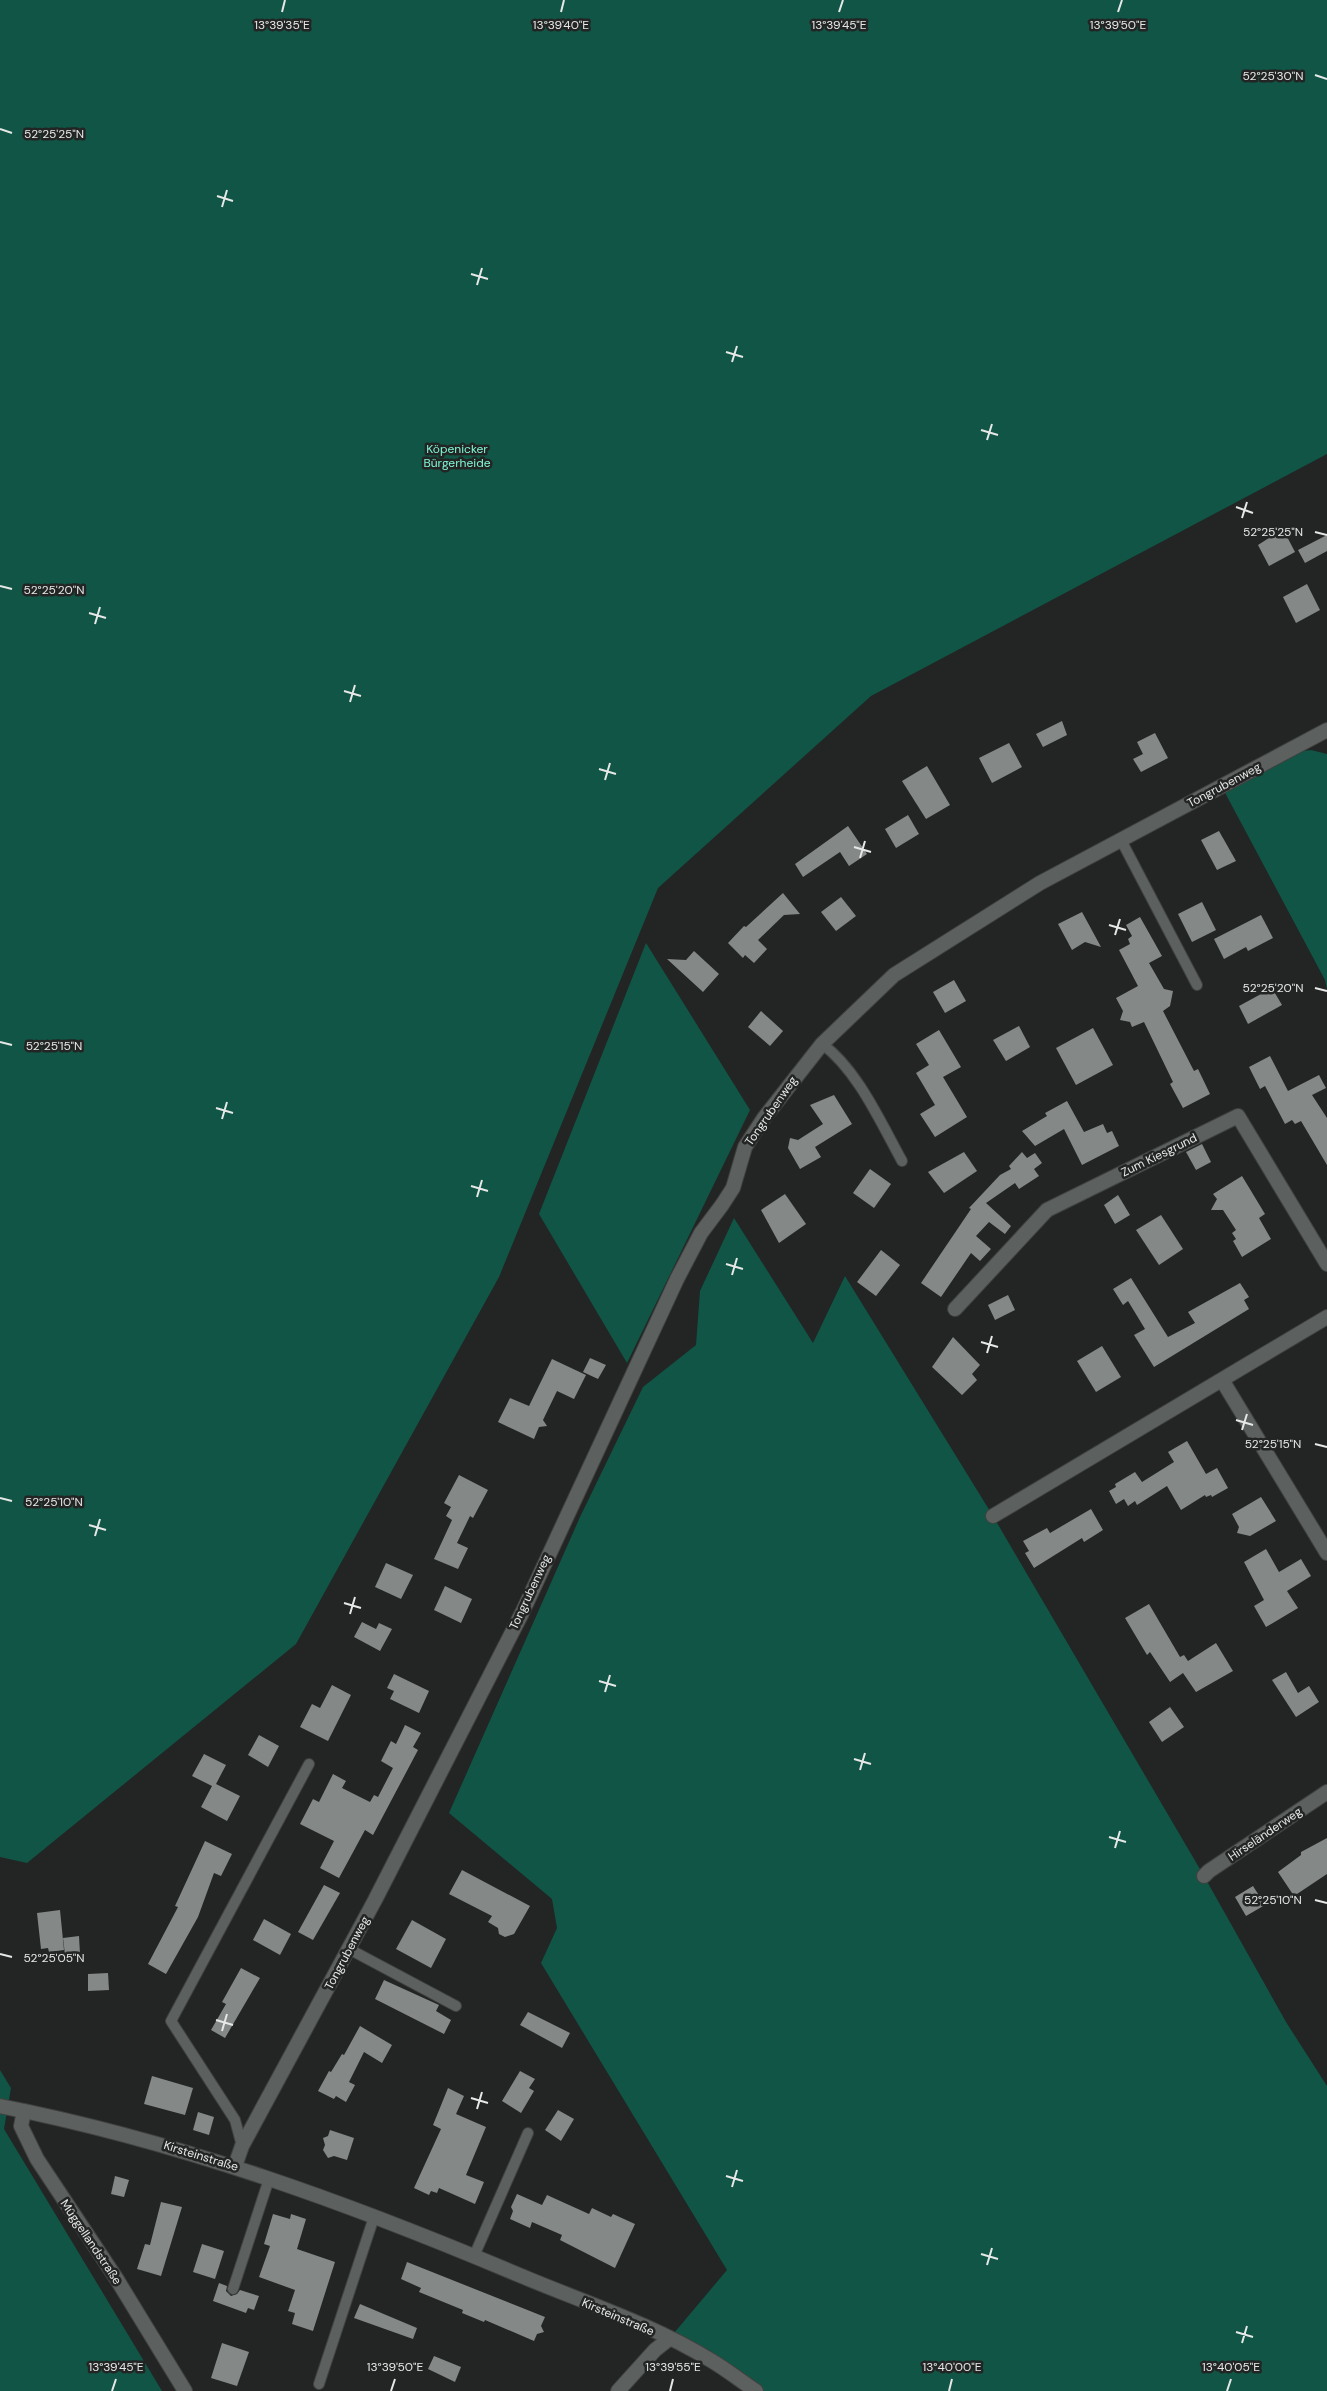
<svg xmlns="http://www.w3.org/2000/svg" width="1327" height="2391" viewBox="0 0 1327 2391" font-family="'DM Sans',sans-serif">
<style>
.forest{fill:#105545}
.building{fill:#848886}
.lines{fill:none;stroke-linecap:round;stroke-linejoin:round}
.service-casing{stroke:#404241;stroke-width:12}
.minor-casing{stroke:#404241;stroke-width:16}
.service{stroke:#5c605e;stroke-width:10}
.minor{stroke:#5c605e;stroke-width:14}
.ticks{fill:none;stroke:#e6e8e7;stroke-width:2}
.labels{text-anchor:middle;stroke-width:5;stroke-linejoin:round;paint-order:stroke}
.park-label{font-size:12px;fill:#80f7d6;stroke:#222524}
.street-label{font-size:12px;fill:#e6e8e7;stroke:#222524}
.ticks-label{font-size:12px;text-anchor:middle;fill:#e6e8e7;stroke:#222524;stroke-width:5;stroke-linejoin:round;paint-order:stroke}
</style>
<rect width="100%" height="100%" fill="#222524"/>
<g class="forest">
<polygon points="0,0 1327,0 1327,454 871,696 658,888 499,1277 296,1644 27,1863 0,1857"/>
<polygon points="1311,750 1327,754 1327,989 1325,980 1223,789 1296,752"/>
<polygon points="646,943 750,1110 627,1363 539,1214"/>
<polygon points="734,1218 813,1343 845,1276 993,1516 1204,1876 1286,2022 1327,2086 1327,2391 753,2391 669,2339 727,2270 541,1963 557,1928 552,1899 449,1813 580,1517 643,1387 696,1345 700,1291"/>
<polygon points="0,2070 11,2088 4,2129 162,2391 0,2391"/>
</g>
<g class="building">
<polygon points="1283,529 1295,552 1269,566 1258,545"/>
<polygon points="1327,535 1327,551 1305,563 1298,550"/>
<polygon points="1307,584 1320,610 1296,623 1283,597"/>
<polygon points="1062,721 1067,735 1043,747 1036,734"/>
<polygon points="1155,733 1168,758 1141,772 1133,759 1143,754 1137,742"/>
<polygon points="1009,743 1022,767 992,783 979,758"/>
<polygon points="927,766 950,805 926,819 902,781"/>
<polygon points="908,815 919,834 896,848 885,829"/>
<polygon points="848,826 867,854 849,866 840,852 803,877 795,864"/>
<polygon points="1219,831 1236,861 1217,870 1201,840"/>
<polygon points="783,893 800,914 784,915 758,940 767,949 754,963 745,955 743,958 728,943 744,926 746,927"/>
<polygon points="841,897 856,916 836,931 821,912"/>
<polygon points="1202,902 1216,930 1192,942 1178,914"/>
<polygon points="1082,912 1101,947 1085,942 1072,950 1058,924"/>
<polygon points="1261,915 1273,938 1248,951 1246,947 1224,959 1214,939"/>
<polygon points="1140,917 1162,956 1149,963 1164,989 1173,991 1170,1006 1163,1011 1194,1071 1198,1069 1210,1094 1183,1108 1170,1084 1173,1082 1144,1022 1132,1027 1130,1022 1120,1020 1123,1011 1116,998 1138,986 1119,950 1130,944 1128,939 1132,936 1126,925"/>
<polygon points="694,951 719,974 703,992 667,959 686,960"/>
<polygon points="954,980 966,1001 945,1013 933,992"/>
<polygon points="1272,988 1282,1005 1248,1024 1239,1006"/>
<polygon points="761,1011 783,1031 770,1046 748,1027"/>
<polygon points="1019,1026 1030,1047 1006,1061 993,1040"/>
<polygon points="1093,1028 1113,1065 1076,1085 1056,1048"/>
<polygon points="939,1030 961,1067 943,1077 967,1117 935,1137 920,1114 935,1105 916,1073 929,1065 916,1044"/>
<polygon points="1270,1056 1288,1091 1319,1075 1326,1088 1312,1095 1327,1118 1327,1165 1301,1121 1295,1124 1292,1120 1285,1124 1265,1086 1260,1089 1249,1067"/>
<polygon points="834,1095 852,1124 815,1147 821,1157 800,1169 788,1148 790,1138 798,1140 823,1124 810,1105"/>
<polygon points="1067,1101 1084,1132 1103,1124 1107,1133 1112,1131 1119,1146 1082,1165 1064,1129 1035,1146 1022,1131 1047,1116 1045,1113"/>
<polygon points="1202,1144 1211,1162 1196,1170 1186,1152"/>
<polygon points="964,1152 977,1171 944,1193 928,1172"/>
<polygon points="1022,1152 1027,1158 1035,1153 1042,1163 1034,1169 1039,1176 1019,1189 1015,1183 986,1203 1011,1226 1005,1234 989,1222 976,1236 991,1249 980,1261 971,1253 941,1297 921,1283 971,1209 969,1208 1000,1175 1011,1169 1009,1166"/>
<polygon points="870,1169 891,1184 874,1208 853,1193"/>
<polygon points="1242,1176 1265,1214 1259,1218 1271,1239 1242,1257 1233,1241 1236,1239 1232,1233 1236,1230 1223,1210 1211,1210 1217,1199 1213,1194"/>
<polygon points="785,1194 806,1224 779,1243 761,1210"/>
<polygon points="1118,1195 1130,1215 1115,1224 1104,1205"/>
<polygon points="1161,1215 1183,1249 1159,1265 1136,1230"/>
<polygon points="881,1250 900,1265 876,1296 857,1282"/>
<polygon points="1131,1278 1168,1337 1195,1323 1188,1312 1240,1283 1249,1297 1244,1300 1249,1309 1154,1367 1134,1335 1145,1329 1128,1301 1123,1305 1113,1289"/>
<polygon points="1008,1295 1015,1310 995,1320 988,1305"/>
<polygon points="953,1337 980,1365 972,1374 977,1380 962,1395 932,1367"/>
<polygon points="1102,1346 1121,1377 1096,1392 1077,1361"/>
<polygon points="590,1358 606,1365 598,1379 583,1372"/>
<polygon points="552,1359 586,1375 574,1399 557,1391 543,1420 547,1426 539,1427 534,1439 498,1422 510,1398 529,1406"/>
<polygon points="1187,1441 1206,1474 1217,1468 1228,1488 1212,1497 1211,1495 1206,1497 1205,1495 1181,1510 1167,1486 1137,1505 1135,1501 1128,1506 1124,1499 1116,1504 1109,1491 1116,1487 1115,1484 1135,1472 1142,1482 1174,1462 1168,1452"/>
<polygon points="459,1475 488,1490 473,1518 470,1516 457,1543 468,1548 458,1569 434,1559 452,1520 446,1516 451,1507 444,1503"/>
<polygon points="1261,1497 1276,1521 1250,1536 1237,1533 1239,1527 1232,1514"/>
<polygon points="1091,1509 1103,1530 1084,1542 1082,1538 1034,1568 1025,1553 1029,1551 1023,1541 1047,1528 1050,1533"/>
<polygon points="1266,1549 1279,1572 1301,1559 1311,1576 1287,1591 1298,1608 1266,1627 1254,1606 1264,1600 1244,1562"/>
<polygon points="386,1563 413,1575 401,1599 375,1587"/>
<polygon points="445,1586 472,1599 461,1623 434,1610"/>
<polygon points="1149,1604 1180,1657 1184,1655 1188,1661 1216,1643 1233,1671 1196,1692 1183,1673 1170,1682 1150,1652 1147,1655 1125,1618"/>
<polygon points="362,1622 376,1629 379,1623 392,1629 380,1651 354,1637"/>
<polygon points="1286,1672 1298,1693 1309,1686 1319,1702 1296,1717 1272,1680"/>
<polygon points="394,1674 429,1691 419,1713 390,1699 394,1691 387,1688"/>
<polygon points="332,1685 351,1695 328,1741 300,1727 312,1704 320,1708"/>
<polygon points="1170,1707 1184,1727 1162,1742 1149,1722"/>
<polygon points="405,1725 421,1733 413,1747 418,1750 373,1835 365,1830 339,1878 320,1868 334,1841 300,1824 313,1799 319,1802 333,1774 346,1781 342,1788 370,1802 374,1795 378,1797 393,1768 381,1761 391,1741 396,1744"/>
<polygon points="259,1735 279,1746 268,1767 248,1755"/>
<polygon points="204,1754 226,1765 216,1784 240,1796 227,1821 201,1807 212,1786 192,1776"/>
<polygon points="1327,1838 1327,1874 1294,1896 1278,1872 1301,1855 1301,1852"/>
<polygon points="205,1841 232,1854 221,1876 214,1873 198,1917 166,1974 148,1964 178,1907 175,1906"/>
<polygon points="462,1870 530,1906 514,1934 505,1937 499,1934 498,1928 488,1922 492,1916 449,1894"/>
<polygon points="324,1885 340,1893 313,1940 298,1932"/>
<polygon points="1253,1886 1265,1905 1246,1916 1235,1897"/>
<polygon points="60,1910 64,1950 49,1952 48,1948 41,1949 37,1913"/>
<polygon points="264,1919 291,1934 280,1955 253,1940"/>
<polygon points="412,1920 446,1939 431,1968 396,1949"/>
<polygon points="79,1936 80,1954 65,1955 63,1938"/>
<polygon points="241,1968 260,1978 225,2038 211,2030 226,2004 222,2002"/>
<polygon points="108,1973 109,1990 88,1991 88,1974"/>
<polygon points="384,1980 439,2005 436,2011 451,2020 444,2034 375,1999"/>
<polygon points="528,2012 570,2033 562,2048 520,2025"/>
<polygon points="360,2026 392,2045 382,2063 364,2052 349,2082 355,2085 346,2102 336,2096 334,2099 318,2091 329,2071 331,2072 342,2054 344,2055"/>
<polygon points="520,2071 535,2079 529,2088 534,2091 521,2113 502,2101"/>
<polygon points="152,2076 193,2088 185,2115 144,2104"/>
<polygon points="448,2088 464,2096 456,2114 486,2127 466,2175 484,2182 475,2204 439,2188 437,2193 431,2191 429,2195 414,2188 441,2129 433,2125"/>
<polygon points="558,2110 574,2119 561,2141 545,2130"/>
<polygon points="198,2112 214,2117 209,2135 193,2130"/>
<polygon points="330,2130 354,2138 347,2160 334,2156 328,2158 323,2150 325,2145 323,2138 328,2136"/>
<polygon points="115,2176 129,2180 124,2197 111,2194"/>
<polygon points="517,2194 542,2205 547,2195 589,2214 592,2208 611,2217 613,2214 635,2224 615,2268 560,2240 562,2235 532,2222 530,2228 510,2219 513,2211 511,2207"/>
<polygon points="161,2202 182,2207 161,2276 137,2269 145,2244 150,2245"/>
<polygon points="273,2214 290,2219 291,2214 306,2219 297,2249 335,2262 313,2331 292,2324 295,2313 288,2311 295,2290 259,2277 270,2246 264,2244"/>
<polygon points="202,2244 224,2251 215,2279 193,2272"/>
<polygon points="407,2262 545,2317 541,2326 544,2332 537,2334 534,2341 485,2320 484,2322 462,2313 463,2310 419,2292 421,2288 401,2279"/>
<polygon points="219,2283 227,2286 226,2291 231,2296 237,2294 240,2290 259,2296 254,2310 248,2308 246,2313 213,2301"/>
<polygon points="360,2304 417,2328 413,2339 354,2318"/>
<polygon points="222,2343 249,2352 237,2386 211,2378"/>
<polygon points="434,2356 461,2367 455,2382 428,2369"/>
</g>
<g class="lines">
<defs>
<g id="service">
<polyline points="1121,840 1197,985"/>
<path d="M822 1044C857 1069 881 1123 902 1161"/>
<polyline points="349,1949 456,2006"/>
<polyline points="242,2146 235,2120 171,2021 309,1764"/>
<polyline points="474,2256 528,2133"/>
<polyline points="233,2289 269,2179"/>
<polyline points="319,2384 374,2217"/>
</g>
<g id="minor">
<polyline points="955,1309 1047,1210 1238,1116 1327,1264"/>
<polyline points="1222,1380 1327,1553"/>
<polyline points="993,1516 1327,1317"/>
<polyline points="1204,1876 1209,1871 1327,1792"/>
<path d="M0 2106C179 2141 351 2204 519 2275 583 2302 652 2324 712 2361 727 2370 741 2381 756 2391"/>
<polyline points="24,2111 21,2126 37,2159 116,2278 185,2391"/>
<polyline points="235,2166 242,2146 375,1900 522,1613 677,1279 701,1233 722,1205 733,1188 745,1147 764,1118 822,1044 894,975 1040,883 1327,730"/>
<polyline points="618,2391 655,2350 669,2339"/>
</g>
</defs>
<use href="#service" class="service-casing"/>
<use href="#minor" class="minor-casing"/>
<use href="#service" class="service"/>
<use href="#minor" class="minor"/>
</g>
<path class="ticks" d="M282 12 285 0M561 12 564 0M839 12 843 0M1118 12 1122 0M1315 75 1327 79M0 129 12 133M217 196 233 201M222 207 227 190M471 274 488 279M477 285 482 268M726 352 743 357M732 362 737 346M981 430 998 435M987 440 992 424M1236 507 1253 513M1242 518 1247 502M1315 532 1327 535M0 586 12 589M89 613 106 618M95 624 100 607M344 691 361 696M350 702 355 685M599 769 616 774M605 780 610 763M854 847 871 852M860 858 865 841M1109 925 1126 930M1115 935 1120 919M1315 988 1327 991M0 1042 12 1045M216 1108 233 1113M222 1119 227 1102M471 1186 488 1191M477 1197 482 1180M726 1264 743 1269M732 1275 737 1258M981 1342 998 1347M987 1353 992 1336M1236 1420 1253 1425M1242 1430 1247 1414M1315 1444 1327 1447M0 1498 12 1501M89 1525 106 1530M95 1536 100 1519M344 1603 361 1608M350 1614 355 1597M599 1681 616 1686M605 1692 610 1675M854 1759 871 1764M860 1770 865 1753M1109 1837 1126 1842M1115 1848 1120 1831M1315 1900 1327 1903M0 1954 12 1957M216 2020 233 2025M222 2031 227 2014M471 2098 488 2103M477 2109 482 2092M726 2176 743 2181M732 2187 737 2170M981 2254 998 2259M987 2265 992 2248M1236 2332 1253 2337M1242 2343 1247 2326M112 2391 116 2379M391 2391 395 2379M670 2391 673 2379M949 2391 952 2379M1227 2391 1231 2379"/>
<g class="labels">
<g class="park-label">
<text x="457" y="453">Köpenicker<tspan x="457" dy="14">Bürgerheide</tspan></text>
</g>
<g class="street-label">
<text transform="translate(1224 785) rotate(-28)" y="4">Tongrubenweg</text>
<text transform="translate(771 1111) rotate(-55)" y="4">Tongrubenweg</text>
<text transform="translate(1159 1155) rotate(-26)" y="4">Zum Kiesgrund</text>
<text transform="translate(530 1592) rotate(-65)" y="4">Tongrubenweg</text>
<text transform="translate(1265 1834) rotate(-34)" y="4">Hirseländerweg</text>
<text transform="translate(347 1953) rotate(-62)" y="4">Tongrubenweg</text>
<text transform="translate(201 2156) rotate(17)" y="4">Kirsteinstraße</text>
<text transform="translate(91 2242) rotate(56)" y="4">Müggellandstraße</text>
<text transform="translate(618 2317) rotate(23)" y="4">Kirsteinstraße</text>
</g>
</g>
<g class="ticks-label">
<text x="282" y="29">13°39'35"E</text>
<text x="561" y="29">13°39'40"E</text>
<text x="839" y="29">13°39'45"E</text>
<text x="1118" y="29">13°39'50"E</text>
<text x="1273" y="80">52°25'30"N</text>
<text x="54" y="138">52°25'25"N</text>
<text x="1273" y="536">52°25'25"N</text>
<text x="54" y="594">52°25'20"N</text>
<text x="1273" y="992">52°25'20"N</text>
<text x="54" y="1050">52°25'15"N</text>
<text x="1273" y="1448">52°25'15"N</text>
<text x="54" y="1506">52°25'10"N</text>
<text x="1273" y="1904">52°25'10"N</text>
<text x="54" y="1962">52°25'05"N</text>
<text x="116" y="2371">13°39'45"E</text>
<text x="395" y="2371">13°39'50"E</text>
<text x="673" y="2371">13°39'55"E</text>
<text x="952" y="2371">13°40'00"E</text>
<text x="1231" y="2371">13°40'05"E</text>
</g>
</svg>
